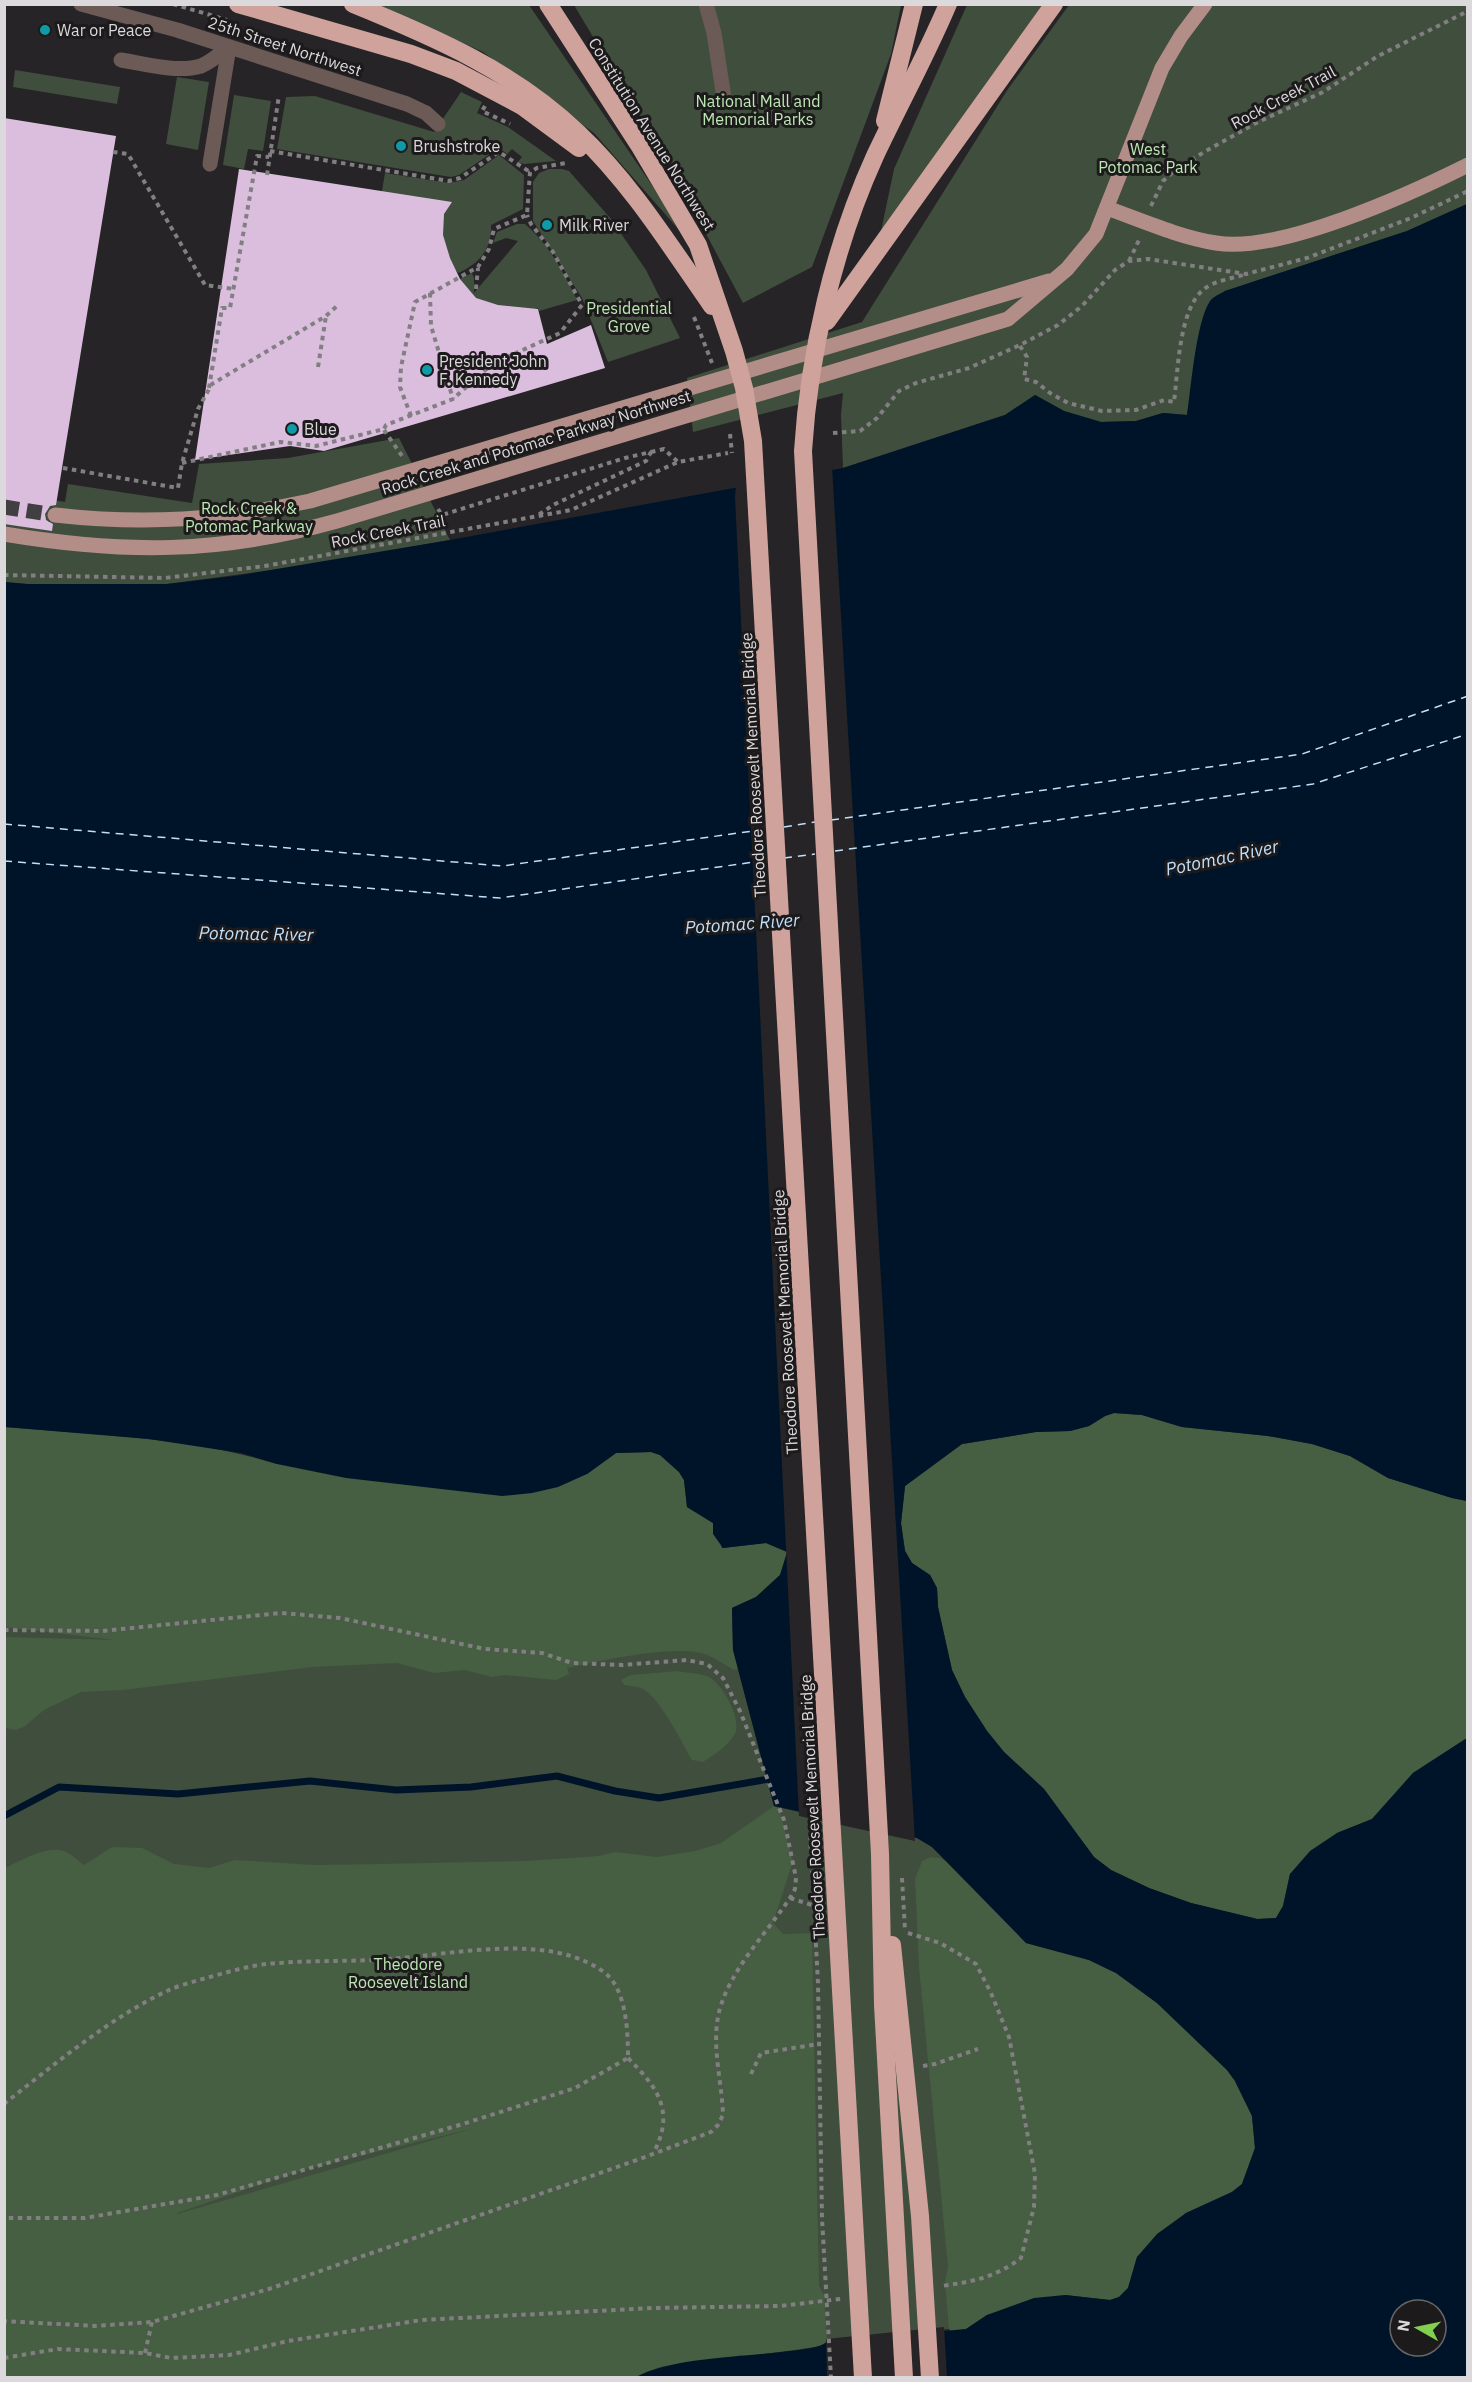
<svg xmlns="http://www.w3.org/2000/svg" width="1472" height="2382" viewBox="0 0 1472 2382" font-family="'IBM Plex Sans',sans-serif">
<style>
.green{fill:#404e3d}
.forest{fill:#465e41;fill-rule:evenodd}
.water{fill:#001429;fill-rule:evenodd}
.pier{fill:#262426}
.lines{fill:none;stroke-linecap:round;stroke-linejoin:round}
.stream{stroke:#001429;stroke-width:7}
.ferry{stroke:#c0dffb;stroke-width:1.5;stroke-dasharray:8 6;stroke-linecap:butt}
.building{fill:#dbbede}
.major-tunnel{stroke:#413f41;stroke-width:15;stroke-dasharray:15 8;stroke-linecap:butt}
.path{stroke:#817f81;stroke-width:4;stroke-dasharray:4.5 4.5;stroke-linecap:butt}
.minor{stroke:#6c5a57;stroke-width:15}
.major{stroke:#b38e88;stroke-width:15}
.highway{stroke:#cfa29c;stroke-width:18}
.culture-dot{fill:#0f9aa8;stroke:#1d1a1c;stroke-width:2}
.labels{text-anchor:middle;stroke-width:6;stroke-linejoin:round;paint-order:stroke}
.poi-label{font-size:16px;fill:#dbd9db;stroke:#1d1a1c;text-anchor:start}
.street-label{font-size:16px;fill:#dbd9db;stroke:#1d1a1c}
.park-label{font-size:16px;fill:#bce8b3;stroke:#1d1a1c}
.water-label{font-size:18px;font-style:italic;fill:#c0dffb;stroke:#1d1a1c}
</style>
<rect width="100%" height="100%" fill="#262426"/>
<g class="green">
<polygon points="378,5 529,5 694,247 594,133 483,52"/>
<polygon points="574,5 901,5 891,54 812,267 743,303 667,161"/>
<polygon points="967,5 1046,5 880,236 894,169"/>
<polygon points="1069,5 1467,5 1467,204 1407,231 1225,291 1201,325 1187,415 1163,413 1136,421 1101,422 1064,411 1035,395 1005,415 843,468 841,415 843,393 693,432 687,378 862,322 1008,89"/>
<polygon points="15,70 120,87 117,104 13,87"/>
<polygon points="177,77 209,82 198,150 166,144"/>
<polygon points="461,92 482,102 477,113 508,127 556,161 524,164 518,162 522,157 512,149 507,154 499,148 459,175 451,177 277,149 286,97 315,96 434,132"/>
<polygon points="234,95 271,101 263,151 248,149 244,169 223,165"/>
<path d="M499 155 524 175 523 209 491 225C492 249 479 264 458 273L382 191 385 173 449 183 464 180Z"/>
<polygon points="549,169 562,169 569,171 611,219 646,270 680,338 608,362 582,298 533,221 533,182 539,173"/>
<path d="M517 224H525C549 244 564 273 577 300L539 311 538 308 437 338 439 289 472 273 474 278V293L518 241 506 238 493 243 497 232Z"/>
<polygon points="399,438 450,540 304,566 167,584 27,584 5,582 4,492 65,502 68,484 192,503 199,464 288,458"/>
<polygon points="5,1427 733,1650 774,1806 917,1838 932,1847 951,1864 952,2332 949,2329 827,2342 636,2377 5,2377"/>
</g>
<g class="forest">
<polygon points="1114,1413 1142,1415 1182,1427 1268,1436 1312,1444 1350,1456 1388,1478 1452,1498 1467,1501 1467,1738 1413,1773 1372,1819 1337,1833 1290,1874 1283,1906 1276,1918 1258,1919 1191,1903 1149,1888 1111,1870 1094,1857 1044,1789 1004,1752 987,1731 965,1697 952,1670 938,1607 937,1588 930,1575 912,1563 905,1551 901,1523 905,1486 962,1444 1036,1432 1070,1431 1089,1426 1105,1416"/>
<path d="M5 1427C95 1435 190 1437 277 1464L587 1474 616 1453 651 1452 660 1455 679 1472 684 1480 687 1507 713 1523 722 1548 766 1543 788 1552 780 1575 756 1597 732 1608 733 1650 738 1669 734 1670C725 1665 715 1658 705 1654 675 1644 599 1661 567 1668L569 1674 556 1680 505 1675 492 1677 465 1670 434 1673 397 1663 313 1667 123 1690 81 1692 44 1710 24 1727 15 1730 5 1728V1637L115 1640 5 1627Z"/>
<path d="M677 1671C686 1673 701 1673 709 1677 723 1684 742 1720 735 1734 729 1745 714 1755 703 1762L692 1760C682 1743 660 1698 643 1689 638 1686 630 1686 624 1685L621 1680 631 1675Z"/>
<path d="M774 1806 779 1809 793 1861 773 1923 783 1934 812 1933 819 2286 824 2295 827 2342 821 2346 795 2350 659 2367 636 2378H5V1868C20 1861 46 1845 64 1851 71 1853 78 1861 84 1865L112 1847 142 1848 174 1864 209 1868 235 1860 314 1865 378 1864 526 1861 599 1856 615 1852 657 1857 695 1851 721 1843ZM471 2129 177 2214V2213L306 2169Z"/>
<polygon points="931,1857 940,1858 951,1864 1026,1943 1089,1960 1116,1973 1157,2003 1227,2070 1235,2081 1252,2116 1255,2148 1242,2184 1232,2192 1186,2213 1137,2257 1128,2288 1119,2297 1110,2300 1065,2295 987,2315 966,2329 952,2332 949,2329 945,2282 948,2267 919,1967 915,1879 922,1861"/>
</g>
<path class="water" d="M1467 204V1501L1452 1498 1388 1478 1350 1456 1312 1444 1268 1436 1182 1427 1142 1415 1114 1413 1105 1416 1089 1426 1070 1431 1036 1432 962 1444 905 1486 901 1523 905 1551 912 1563 930 1575 937 1588 938 1607 952 1670 965 1697 987 1731 1004 1752 1044 1789 1094 1857 1111 1870 1149 1888 1191 1903 1257 1919 1276 1918 1283 1906 1290 1874 1310 1851 1337 1833 1372 1819 1413 1773 1467 1738V2377H636C672 2358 740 2357 782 2352 796 2350 815 2350 827 2342L966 2329 987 2315 1034 2298 1065 2295 1110 2300 1119 2297 1128 2288 1137 2257 1157 2234 1186 2213 1232 2192 1242 2184 1255 2148 1252 2116 1235 2081 1227 2070 1157 2003 1116 1973 1089 1960 1026 1943 932 1847 917 1838 774 1806 733 1650 732 1608 756 1597 780 1575 787 1552 766 1543 723 1548 713 1534V1523L687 1507 684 1480 679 1472 660 1455 651 1452 616 1453 587 1474 558 1487 532 1493 502 1496 346 1478 277 1464 241 1453 149 1439 5 1427 4 582 27 584H167L235 576 450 540 843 468 1005 415 1035 395 1064 411 1101 422 1136 421 1163 413 1187 415C1191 388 1196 322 1210 301 1214 296 1220 294 1225 291L1407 231ZM1400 2310H1436V2346H1400Z"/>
<g class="pier">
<polygon points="832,467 915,1841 799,1816 735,497 736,485 804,475 816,470"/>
<polygon points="944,2327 947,2377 827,2377 826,2339"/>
</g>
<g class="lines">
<polyline class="stream" points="4,1816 59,1787 178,1794 310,1781 396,1790 471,1787 557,1776 615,1791 659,1798 775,1778"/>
<g class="ferry">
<polyline points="831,820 1302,754 1468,696"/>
<polyline points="4,824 502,866 767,829"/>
<polyline points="784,827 815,822"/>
<polyline points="835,851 1313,784 1468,734"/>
<polyline points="784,858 815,854"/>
<polyline points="4,861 500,898 768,860"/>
</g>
</g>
<g class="building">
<polygon points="4,118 116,136 56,505 50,506 45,514 46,520 53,524 52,531 4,524"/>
<polygon points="239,169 452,202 444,214 443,235 450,258 460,279 476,298 498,305 538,309 547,344 591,325 605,368 324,451 290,446 195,460"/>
</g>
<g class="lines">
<polyline class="major-tunnel" points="4,507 55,515"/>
<g class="path">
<polyline points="173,4 227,20"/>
<polyline points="485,106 482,111 510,124"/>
<polyline points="270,151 449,181 460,178 499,152 530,172"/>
<polyline points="113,152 128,154 205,285 234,289"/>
<polyline points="267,175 279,95"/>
<polyline points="1151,206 1163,181 1173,172 1204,152 1258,122 1323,92 1378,56 1468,11"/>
<polyline points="1129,261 1140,238"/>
<polyline points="476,289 478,268"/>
<polyline points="430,293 431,326 453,399"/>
<polyline points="694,317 712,363"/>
<path d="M1020 346 1027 357 1024 379 1036 382 1050 393 1068 403 1102 411 1136 410 1164 400 1174 402C1178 371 1179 310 1203 290 1213 281 1230 279 1243 275"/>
<polyline points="318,367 326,316"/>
<polyline points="209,388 222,308 230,308 257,156 269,157"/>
<polyline points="411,416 400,387 401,367 415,302 478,267 489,249 494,229 527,215 530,172 537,168 566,163"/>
<polyline points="384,430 402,456"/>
<polyline points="833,433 860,431 877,418 899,391 916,383 969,368 1020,345 1058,325 1082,306 1115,270 1129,261 1148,259 1246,274 1307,258 1411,218 1468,191"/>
<polyline points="730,434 732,453"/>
<polyline points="651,452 664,449 678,462"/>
<polyline points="182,463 280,442 316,446 384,429 386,425 453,399 492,364 560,333 582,305 553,252 531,224 527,215"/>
<polyline points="63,468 178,488 182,463 198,409 212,384 326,316 337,306"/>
<polyline points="438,509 442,515 625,458 651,452 646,461 553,505 538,515"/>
<polyline points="4,575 165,578 265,566 571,510 678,462 728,453"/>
<path d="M4 1630 102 1631 281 1613 340 1618 485 1649 542 1653 572 1663 622 1665 687 1660 707 1664 723 1678 740 1711 784 1820 796 1878 795 1889 790 1898C766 1934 726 1974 718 2017 712 2048 722 2083 723 2115L718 2125 711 2132 637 2160 269 2289 152 2322 95 2326 4 2321"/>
<polyline points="810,1835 818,1983 822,2218 831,2378"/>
<polyline points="902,1878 905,1930"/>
<polyline points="790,1898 815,1906"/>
<path d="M908 1933 940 1943 976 1964 991 1993 1009 2037 1035 2174 1034 2207 1021 2258C996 2277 972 2282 941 2286"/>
<path d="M628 2058C658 2088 675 2111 654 2152"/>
<polyline points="923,2066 935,2064 978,2049"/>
<polyline points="751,2074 761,2053 819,2044"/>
<path d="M4 2104C52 2066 114 2015 169 1990 178 1986 189 1983 199 1980 225 1973 252 1964 279 1963 315 1960 352 1962 388 1959 452 1955 550 1931 605 1973 627 1990 628 2034 628 2058L575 2088 463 2124 217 2195 85 2218H4"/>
<polyline points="145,2353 152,2322"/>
<polyline points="4,2358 58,2349 145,2353 171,2358 229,2355 288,2341 422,2320 653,2308 779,2306 841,2299"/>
</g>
<g class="minor">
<polyline points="81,4 177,30 407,104 426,113 438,124"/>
<polyline points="706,4 714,33 724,98"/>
<path d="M121 60C145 64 177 73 201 66 211 62 220 54 229 47"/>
<polyline points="210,164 229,47"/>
</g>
<g class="major">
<path d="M1107 208C1143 221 1179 237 1216 243 1279 254 1410 194 1468 165"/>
<path d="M55 515C144 525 223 520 310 501L1049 281"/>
<path d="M4 534C124 554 219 554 337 521L1008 319 1067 269 1096 234 1162 68 1181 36 1205 4"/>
</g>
<g class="highway">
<polyline points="238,4 411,54 456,71 522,106 579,148"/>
<path d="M353 4C434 37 515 72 578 133 631 183 670 246 712 306"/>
<polyline points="548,4 639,145 698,245 734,351 744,388 753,441 863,2378"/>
<polyline points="885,121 914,4"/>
<polyline points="827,321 1054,4"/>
<polyline points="892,1945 920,2216 930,2378"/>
<path d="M904 2378 883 2005 880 1854 803 451C809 353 834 246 875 156 899 105 926 56 948 4"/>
</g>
</g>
<g class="culture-dot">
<circle cx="45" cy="30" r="6"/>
<circle cx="401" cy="146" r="6"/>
<circle cx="547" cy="225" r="6"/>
<circle cx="427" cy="370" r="6"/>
<circle cx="292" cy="429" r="6"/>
</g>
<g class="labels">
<g class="poi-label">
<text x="57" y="36">War or Peace</text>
<text x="413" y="152">Brushstroke</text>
<text x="559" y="231">Milk River</text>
<text x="439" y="367">President John<tspan x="439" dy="18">F. Kennedy</tspan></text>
<text x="304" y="435">Blue</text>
</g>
<g class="street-label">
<text transform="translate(285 46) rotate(18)" y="6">25th Street Northwest</text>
<text transform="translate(1283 97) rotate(-28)" y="6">Rock Creek Trail</text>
<text transform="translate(652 134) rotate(58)" y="6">Constitution Avenue Northwest</text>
<text transform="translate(536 442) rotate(-17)" y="6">Rock Creek and Potomac Parkway Northwest</text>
<text transform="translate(388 531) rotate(-11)" y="6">Rock Creek Trail</text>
<text transform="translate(753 765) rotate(-93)" y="6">Theodore Roosevelt Memorial Bridge</text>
<text transform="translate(785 1322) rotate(-93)" y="6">Theodore Roosevelt Memorial Bridge</text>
<text transform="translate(812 1807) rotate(-93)" y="6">Theodore Roosevelt Memorial Bridge</text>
</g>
<g class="park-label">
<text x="758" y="107">National Mall and<tspan x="758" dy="18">Memorial Parks</tspan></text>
<text x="1148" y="155">West<tspan x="1148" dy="18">Potomac Park</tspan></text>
<text x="629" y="314">Presidential<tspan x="629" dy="18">Grove</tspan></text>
<text x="249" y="514">Rock Creek &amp;<tspan x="249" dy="18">Potomac Parkway</tspan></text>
<text x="408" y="1970">Theodore<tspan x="408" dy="18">Roosevelt Island</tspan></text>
</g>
<g class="water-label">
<text transform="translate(1222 858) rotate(-12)" y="6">Potomac River</text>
<text transform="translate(742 924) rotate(-4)" y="6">Potomac River</text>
<text transform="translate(256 934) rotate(1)" y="6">Potomac River</text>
</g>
</g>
<rect width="1472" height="2382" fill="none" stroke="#dbd9db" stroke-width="12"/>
<g transform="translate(1418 2328) rotate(279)"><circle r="28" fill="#1d1a1c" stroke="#696668" stroke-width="1.5"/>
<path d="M0-4.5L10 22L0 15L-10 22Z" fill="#81d050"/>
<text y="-9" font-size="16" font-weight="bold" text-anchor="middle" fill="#dbd9db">N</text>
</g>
</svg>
